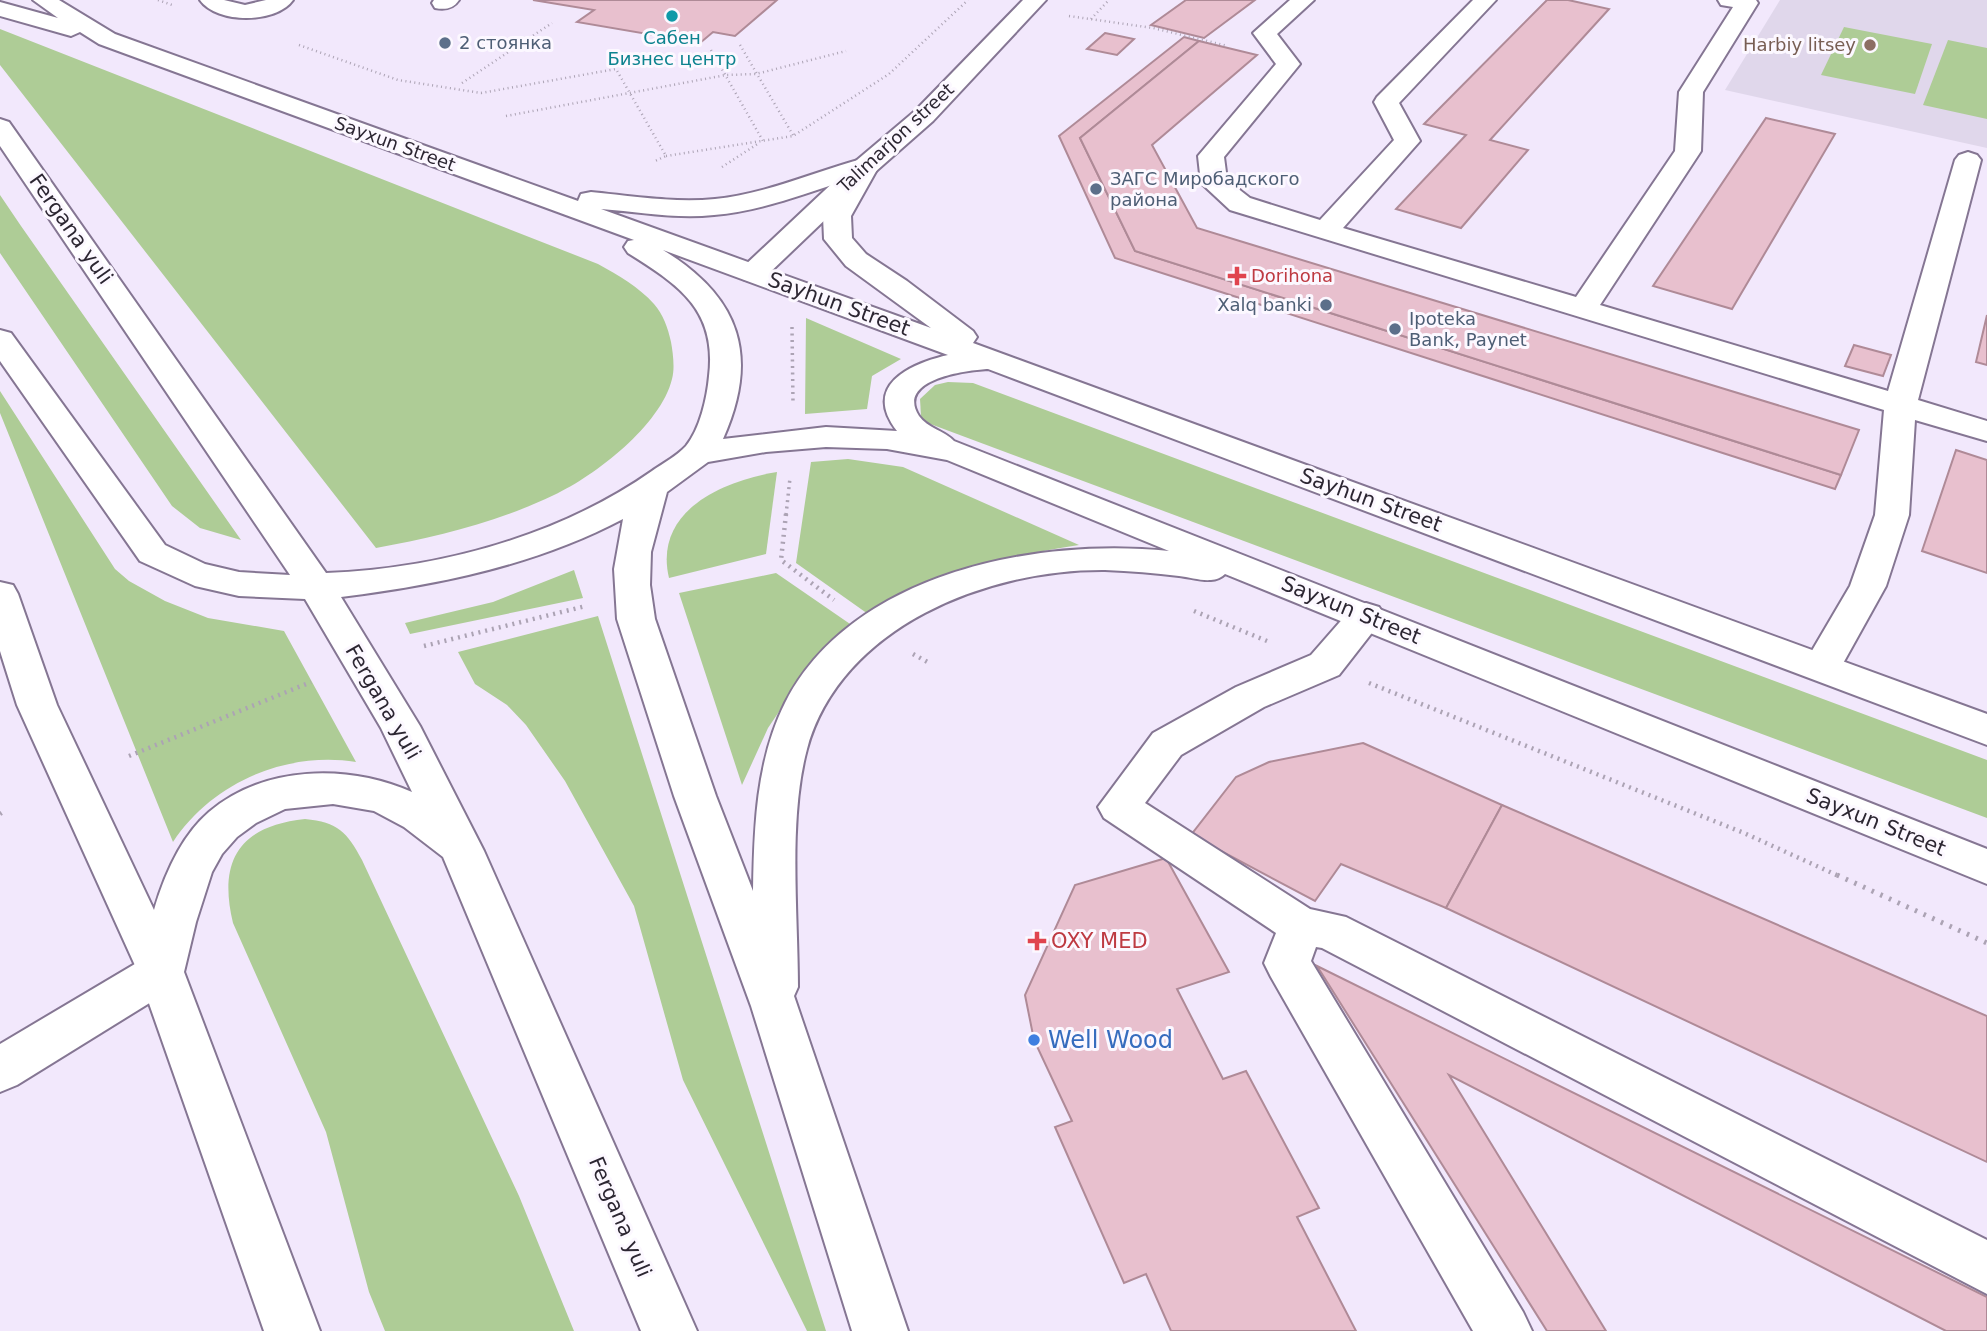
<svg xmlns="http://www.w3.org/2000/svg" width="1987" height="1331" viewBox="0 0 1987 1331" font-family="'DejaVu Sans',sans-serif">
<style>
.education{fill:#e0d7eb}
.green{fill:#aecc96}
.building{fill:#e8c0ce;stroke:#af8a97;stroke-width:2}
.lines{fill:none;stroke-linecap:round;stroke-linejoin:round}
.minor-casing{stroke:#857693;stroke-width:4}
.major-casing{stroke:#857693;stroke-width:4}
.path-far3{stroke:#aca3b4;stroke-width:2.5;stroke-dasharray:1 3.5;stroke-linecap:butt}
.path-far2{stroke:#aca3b4;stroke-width:3.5;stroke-dasharray:2 4.5;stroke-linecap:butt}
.path-far1{stroke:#aca3b4;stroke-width:4.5;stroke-dasharray:2 5;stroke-linecap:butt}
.path{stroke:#aca3b4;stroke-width:5;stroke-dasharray:2.5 7;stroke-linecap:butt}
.minor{fill:#fff;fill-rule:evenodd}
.major{fill:#fff;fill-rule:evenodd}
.culture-dot{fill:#0f9aa8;stroke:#fcf8ff;stroke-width:2.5}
.service-dot{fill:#5c6f8a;stroke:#fcf8ff;stroke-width:2.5}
.education-dot{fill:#8d6e63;stroke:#fcf8ff;stroke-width:2.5}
.health-dot{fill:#e0444e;stroke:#fcf8ff;stroke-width:2.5}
.shop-dot{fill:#3f7fe0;stroke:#fcf8ff;stroke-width:2.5}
.labels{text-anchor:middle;stroke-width:6;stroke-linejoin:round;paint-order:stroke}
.far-culture-label{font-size:18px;fill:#0d838f;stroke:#fcf8ff}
.far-service-label{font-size:18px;fill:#4e5e75;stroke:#fcf8ff;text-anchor:start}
.far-education-label{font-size:18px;fill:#785e54;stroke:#fcf8ff;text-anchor:end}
.far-street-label{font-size:18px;fill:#2c2632;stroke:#fcf8ff}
.far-health-label{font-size:18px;fill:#be3a42;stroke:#fcf8ff;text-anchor:start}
.street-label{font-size:21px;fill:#2c2632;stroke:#fcf8ff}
.health-label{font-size:21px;fill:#be3a42;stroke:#fcf8ff;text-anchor:start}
.near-shop-label{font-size:24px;fill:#366cbe;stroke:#fcf8ff;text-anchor:start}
</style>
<rect width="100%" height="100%" fill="#f2e8fc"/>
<polygon class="education" points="1780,0 1987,0 1987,148 1725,90"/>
<g class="green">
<polygon points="1844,27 1932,44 1915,94 1821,75"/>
<path d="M0 29 598 264C618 275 639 287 654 304 663 314 668 328 671 342 673 353 675 369 672 379 661 425 595 476 554 495 498 522 436 537 376 548L0 65Z"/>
<polygon points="1948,40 1987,48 1987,119 1923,105"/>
<polygon points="0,195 21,226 241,540 200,528 172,506 0,253"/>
<polygon points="806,318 901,359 872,376 867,409 805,414"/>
<polygon points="948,382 973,383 1987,760 1987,818 925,422 921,416 920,399 935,385"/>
<path d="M0 391 115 569 129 581 165 601 208 618 284 631 356 762C285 751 212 783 173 842L0 413Z"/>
<path d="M848 459 903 467 1079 545C1024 554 967 563 916 587 899 595 884 605 868 614L796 563 811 462Z"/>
<path d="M777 472 766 554 669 578C653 510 724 481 777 472Z"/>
<polygon points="574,570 583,598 410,634 405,623 493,602"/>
<polygon points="776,573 853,626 805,673 768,728 742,785 679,593"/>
<polygon points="598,616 826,1331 807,1331 683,1080 634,906 565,781 526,725 507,705 475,684 458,652"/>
<path d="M305 819C338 822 347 832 362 860L519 1196 574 1331H385L369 1292 326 1132 233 923C218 861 239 826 305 819Z"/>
</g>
<g class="building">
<polygon points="533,0 777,0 735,36 713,32 700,43 577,22 594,10"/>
<polygon points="1186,0 1255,0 1204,38 1151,25"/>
<polygon points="1547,0 1568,0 1609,9 1490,140 1528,150 1461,228 1396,209 1466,135 1424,124"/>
<polygon points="1105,33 1134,39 1117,55 1087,49"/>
<polygon points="1184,37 1199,41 1080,138 1135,251 1841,475 1835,489 1115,258 1059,136"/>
<polygon points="1199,41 1257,55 1152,145 1197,228 1859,430 1841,475 1135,251 1080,138"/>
<polygon points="1766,118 1835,134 1732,309 1653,286"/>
<polygon points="1987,315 1987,365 1976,362"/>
<polygon points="1854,345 1891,355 1883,376 1845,366"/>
<polygon points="1956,450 1987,460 1987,573 1922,551"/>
<polygon points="1363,743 1502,805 1446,908 1341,864 1315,901 1191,835 1236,777 1269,762"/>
<polygon points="1502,805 1987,1016 1987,1162 1446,908"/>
<polygon points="1166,858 1229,972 1177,989 1223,1079 1246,1071 1319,1208 1297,1217 1356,1331 1171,1331 1146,1274 1124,1283 1055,1127 1072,1121 1034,1040 1025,995 1075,885"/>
<polygon points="1317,966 1987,1297 1987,1331 1946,1331 1449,1075 1606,1331 1547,1331"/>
</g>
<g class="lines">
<defs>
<g id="minor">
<path d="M200 0H224L245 5 266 0H293C276 24 217 24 200 0Z"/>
<path d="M434 0H459C453 9 445 10 435 8L432 3Z"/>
<polygon points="1023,0 1046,0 933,121 875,172 763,279 753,282 743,279 739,273 743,267 857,160 915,111"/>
<polygon points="1290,0 1314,0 1277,34 1300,64 1224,157 1227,180 1250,198 1320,220 1394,140 1374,102 1377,97 1473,0 1496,0 1399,103 1420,141 1343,228 1576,297 1675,151 1679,92 1733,7 1721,5 1718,0 1756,0 1758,3 1703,92 1701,151 1600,305 1888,391 1955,160 1959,155 1968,152 1977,155 1981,160 1918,400 1987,421 1987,441 1915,420 1909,515 1886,586 1836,676 1822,680 1808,676 1803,666 1850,586 1875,515 1884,410 1230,210 1201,183 1198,156 1276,64 1253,33"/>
<polygon points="1366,603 1379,607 1385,616 1339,675 1264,707 1181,755 1145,803 1310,909 1346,917 1987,1240 1987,1294 1322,948 1316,947 1311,961 1523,1312 1532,1331 1473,1331 1271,977 1264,963 1276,933 1104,818 1098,807 1153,733 1236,687 1311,655 1353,607"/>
<polygon points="161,952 177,958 184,972 177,986 17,1085 0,1092 0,1044 145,958"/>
</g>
<path id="major" d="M33 0H59L115 34 578 201 581 194 591 192C632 196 674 203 715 199 767 194 815 171 866 158L875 160 879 166 851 216 852 238 866 254 907 281 973 331 977 337 973 343 1987 714V745L988 369C968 370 895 379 919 416 927 428 945 431 954 441L1987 849V884L1225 574C1222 577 1216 580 1211 580 1201 581 1189 577 1179 576 1155 573 1130 571 1105 570 988 569 841 626 807 749 788 819 798 914 798 987L794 996 908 1331H852L751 1006 674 796 617 619 614 569 623 519C536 565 438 585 341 597L420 726 484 851 697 1331H641L443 857 404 827 374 811 333 804 285 809 256 823 237 837 222 854 212 872 196 922 184 972 320 1331H264L138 972 17 705 0 651V582L13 585 18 594 57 705 154 910C164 876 181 836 209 812 264 765 348 764 412 792L381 728 305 599 239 596 195 586 140 561 0 361V330L11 333 165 545 205 564 239 572 290 575 0 146V119L9 122 326 573C439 569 559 536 652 471 663 463 677 456 686 446 700 429 707 398 709 376 717 310 679 285 628 253L624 247 628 241 634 240 99 44 80 32 71 36 0 16V2L58 18ZM844 181 823 216 824 239 846 266 931 328 601 209C639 212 676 219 714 215 759 211 802 195 844 181ZM663 250 948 355C909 364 862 386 897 431L826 427 723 439C760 356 740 297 663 250ZM826 447 887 449 947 460 1169 551C1037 537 851 573 785 703 756 761 754 828 753 891L716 796 655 619 650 585 651 552 667 492 708 462 766 452Z"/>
</defs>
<use href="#minor" class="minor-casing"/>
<use href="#major" class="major-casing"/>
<g class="path-far3">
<polyline points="158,0 172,5"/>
<polyline points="1069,16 1153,28 1228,46"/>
<polyline points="1091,19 1109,0"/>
<polyline points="299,45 398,80 481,93 616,69 666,156 655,161"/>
<polyline points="740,45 793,135"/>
<polyline points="711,50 763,141"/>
<polyline points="462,83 552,23"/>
<polyline points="506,116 726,75 756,74 846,51"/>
<polyline points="666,156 793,136 889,74 968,0"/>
<polyline points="722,167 759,143"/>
</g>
<g class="path-far2">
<polyline points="792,327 793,403"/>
<polyline points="786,515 790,478"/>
</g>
<g class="path-far1">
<polyline points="786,514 781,560 834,600"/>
<polyline points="1194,611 1267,641"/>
<polyline points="424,646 586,606"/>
<polyline points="913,654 931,664"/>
<polyline points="1369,683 1744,833 1841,877"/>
<polyline points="129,756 311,682"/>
<polyline points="0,814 3,812"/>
</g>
<polyline class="path" points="1837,875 1987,943"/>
<use href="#minor" class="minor"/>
<use href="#major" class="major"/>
</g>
<circle class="culture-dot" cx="672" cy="16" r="7"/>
<g class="service-dot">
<circle cx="445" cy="43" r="7"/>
<circle cx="1096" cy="189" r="7"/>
<circle cx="1326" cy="305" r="7"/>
<circle cx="1395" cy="329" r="7"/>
</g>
<circle class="education-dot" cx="1870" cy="45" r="7"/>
<g class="health-dot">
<path d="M1233.5 265.5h7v7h7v7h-7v7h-7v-7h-7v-7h7z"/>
<path d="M1033.5 930.5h7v7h7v7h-7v7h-7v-7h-7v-7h7z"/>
</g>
<circle class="shop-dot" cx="1034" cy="1040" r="7"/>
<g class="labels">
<g class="far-culture-label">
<text x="672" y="44">Сабен<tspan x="672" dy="21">Бизнес центр</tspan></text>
</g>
<g class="far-service-label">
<text x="459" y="49">2 стоянка</text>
<text x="1110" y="185">ЗАГС Миробадского<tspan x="1110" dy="21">района</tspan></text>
<text x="1312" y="311" text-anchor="end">Xalq banki</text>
<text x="1409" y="325">Ipoteka<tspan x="1409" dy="21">Bank, Paynet</tspan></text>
</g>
<g class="far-education-label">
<text x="1856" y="51">Harbiy litsey</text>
</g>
<g class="far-street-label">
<text transform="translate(896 138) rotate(-43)" y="6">Talimarjon street</text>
<text transform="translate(395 144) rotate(20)" y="6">Sayxun Street</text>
</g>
<g class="far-health-label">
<text x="1251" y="282">Dorihona</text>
</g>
<g class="street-label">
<text transform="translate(71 229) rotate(55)" y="7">Fergana yuli</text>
<text transform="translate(839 304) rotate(20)" y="7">Sayhun Street</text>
<text transform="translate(1371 500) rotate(20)" y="7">Sayhun Street</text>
<text transform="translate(1351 610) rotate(22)" y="7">Sayxun Street</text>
<text transform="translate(383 702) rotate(60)" y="7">Fergana yuli</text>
<text transform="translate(1876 822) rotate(22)" y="7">Sayxun Street</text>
<text transform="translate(620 1217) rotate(67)" y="7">Fergana yuli</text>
</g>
<g class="health-label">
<text x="1051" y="948">OXY MED</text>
</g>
<g class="near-shop-label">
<text x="1048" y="1048">Well Wood</text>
</g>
</g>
</svg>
